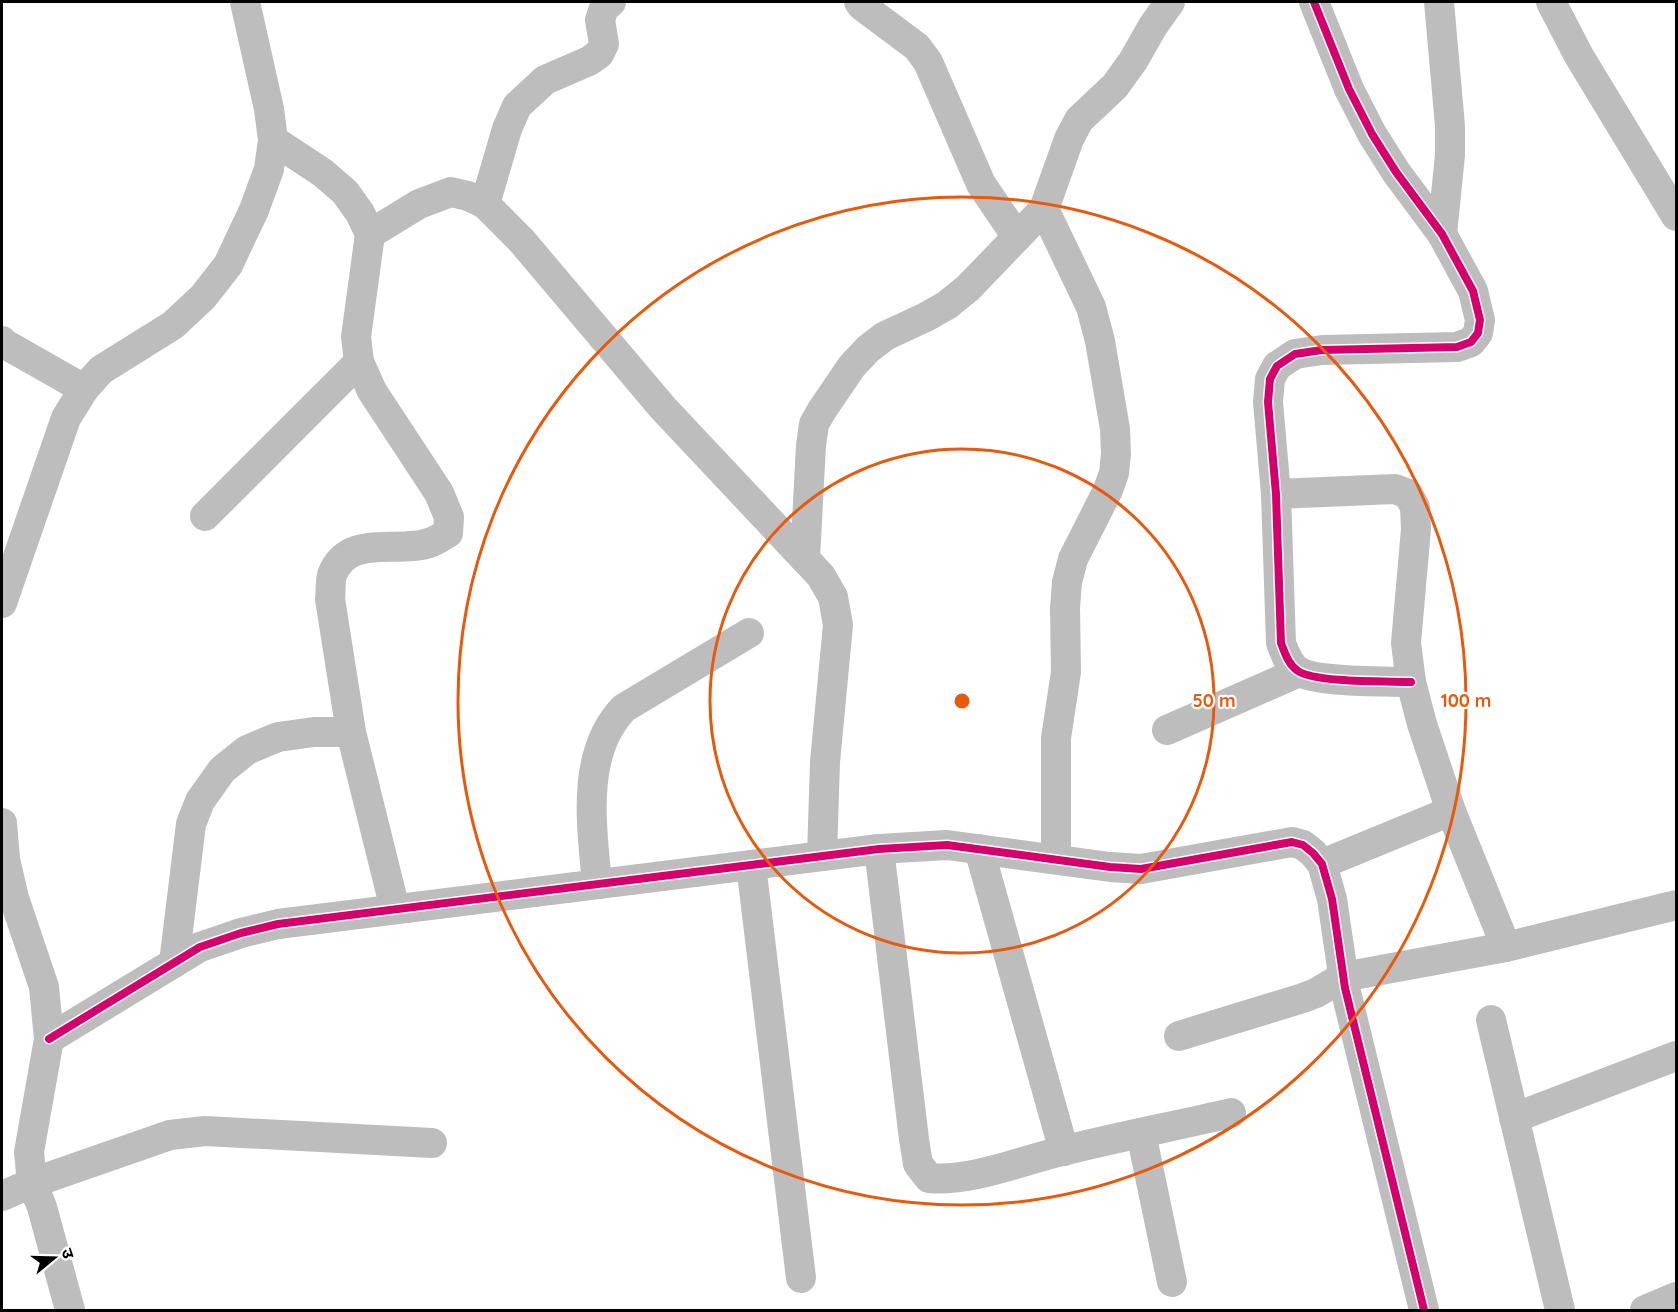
<svg xmlns="http://www.w3.org/2000/svg" width="1678" height="1312" viewBox="0 0 1678 1312" font-family="Quicksand,'Noto Sans Devanagari',sans-serif">
<style>
.lines{fill:none;stroke-linecap:round;stroke-linejoin:round}
.minor{stroke:#bdbdbd;stroke-width:30}
.cycleway-casing{stroke:#fff;stroke-width:11}
.cycleway{stroke:#d6006c;stroke-width:8}
.ring{fill:none;stroke:#e8590c;stroke-width:3}
.centre{fill:#e8590c;stroke:#fff;stroke-width:3}
.ring-label{font-size:18px;text-anchor:middle;font-weight:bold;fill:#e8590c;stroke:#fff;stroke-width:4.5;stroke-linejoin:round;paint-order:stroke}
</style>
<rect width="100%" height="100%" fill="#fff"/>
<g class="lines">
<g class="minor">
<polyline points="859,2 862,6 917,47 928,62 981,184 1017,237"/>
<path d="M1314 2 1349 89 1372 134 1396 172 1442 234 1473 291 1480 320 1478 333 1471 342 1457 347 1322 350 1295 354 1277 366 1270 379 1268 402 1276 494 1281 643C1285 653 1288 664 1298 671 1316 683 1387 681 1411 682"/>
<polyline points="1439,2 1450,126 1450,155 1442,234"/>
<polyline points="1551,2 1579,56 1676,216"/>
<path d="M273 140 323 173 345 192 360 213 370 234 356 337 359 362 372 391 439 493 449 517 448 533C443 536 437 540 432 542 399 555 348 532 332 575 330 582 331 592 330 599L351 732 395 909"/>
<polyline points="485,204 507,129 517,106 545,80 589,61 599,54 604,44 600,20 604,8 611,2"/>
<polyline points="1044,209 1091,307 1100,341 1115,429 1116,454 1114,473 1108,490 1073,559 1067,582 1065,608 1066,672 1056,738 1056,859"/>
<polyline points="370,234 419,204 451,192 468,196 485,204 521,240 663,408 821,576 833,597 838,625 825,762 822,856"/>
<polyline points="2,341 5,344 84,389"/>
<polyline points="1276,494 1395,489 1408,494 1415,507 1416,529 1406,643 1411,682 1422,724 1451,811 1506,947"/>
<polyline points="205,516 359,362"/>
<polyline points="805,559 811,445 814,424 822,410 852,366 868,349 885,336 926,317 947,305 968,288 1044,209 1069,139 1079,120 1115,86 1133,61 1153,26 1170,2"/>
<polyline points="2,603 66,418 84,389 101,370 173,325 203,297 228,265 254,210 269,169 273,140 269,109 245,2"/>
<polyline points="1167,730 1299,672"/>
<polyline points="2,823 5,859 14,898 44,987 49,1039 29,1152 32,1183 42,1207 70,1310"/>
<path d="M879 849 914 1139 918 1164 929 1178C970 1182 1021 1161 1062 1151 1118 1137 1175 1126 1231 1113"/>
<polyline points="979,849 1064,1151"/>
<polyline points="1322,864 1451,811"/>
<polyline points="751,865 801,1278"/>
<path d="M597 884C592 827 580 753 624 708L749 633"/>
<polyline points="174,963 191,824 200,801 222,770 247,750 278,737 314,732 351,732"/>
<polyline points="1491,1020 1560,1310"/>
<polyline points="1179,1036 1303,998 1316,993 1343,977 1506,947 1676,905"/>
<polyline points="49,1039 200,947 241,933 278,924 879,849 947,845 1110,867 1141,869 1292,842 1303,845 1313,853 1322,864 1332,899 1345,988 1424,1310"/>
<polyline points="1514,1118 1676,1056"/>
<polyline points="1141,1133 1172,1282"/>
<polyline points="2,1196 32,1183 170,1135 205,1131 432,1143"/>
<polyline points="1645,1310 1676,1297"/>
</g>
<defs>
<g id="cycleway">
<path d="M1314 2 1349 89 1372 134 1396 172 1442 234 1473 291 1480 320 1478 333 1471 342 1457 347 1322 350 1295 354 1277 366 1270 379 1268 402 1276 494 1281 643C1285 653 1288 664 1298 671 1316 683 1387 681 1411 682"/>
<polyline points="49,1039 200,947 241,933 278,924 879,849 947,845 1110,867 1141,869 1292,842 1303,845 1313,853 1322,864 1332,899 1345,988 1424,1310"/>
</g>
</defs>
<use href="#cycleway" class="cycleway-casing"/>
<use href="#cycleway" class="cycleway"/>
</g>
<g class="ring">
<circle cx="962" cy="701" r="252"/>
<circle cx="962" cy="701" r="504"/>
</g>
<circle cx="962" cy="701" r="9" class="centre"/>
<g class="ring-label">
<text x="1214" y="707">50 m</text>
<text x="1466" y="707">100 m</text>
</g>
<rect width="1678" height="1312" fill="none" stroke="#000000" stroke-width="6"/>
<g transform="translate(54 1258) rotate(71)" stroke="#ffffff" stroke-width="4.5" paint-order="stroke">
<path d="M0-4.5L10 22L0 15L-10 22Z" fill="#000000"/>
<text y="-9" font-size="16" font-weight="bold" text-anchor="middle" fill="#000000">उ</text>
</g>
</svg>
